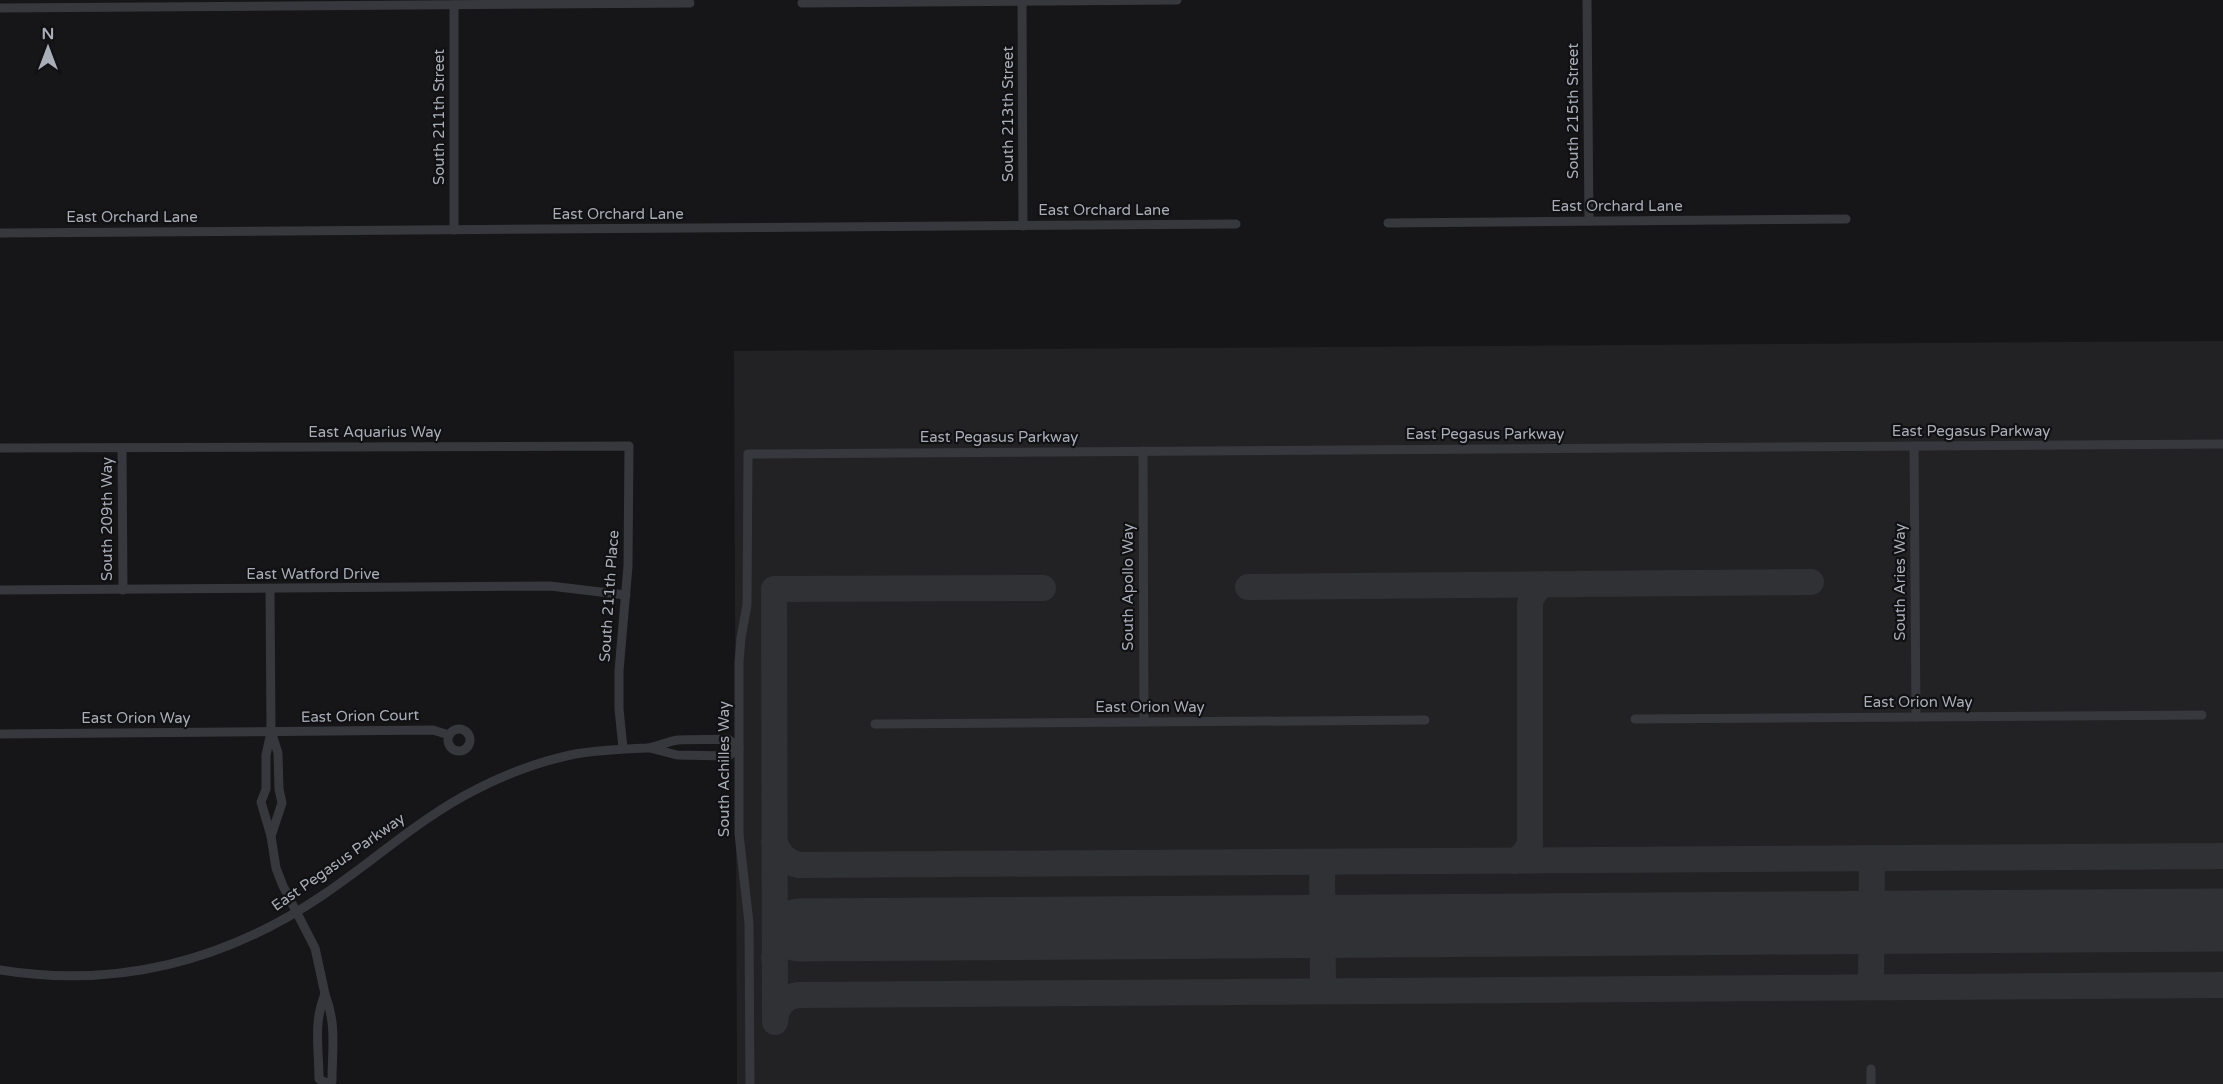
<svg xmlns="http://www.w3.org/2000/svg" width="2223" height="1084" viewBox="0 0 2223 1084" font-family="'Varela Round',sans-serif">
<style>
.built{fill:#222225}
.lines{fill:none;stroke-linecap:round;stroke-linejoin:round}
.taxiway{stroke:#303135;stroke-width:26}
.runway{stroke:#303135;stroke-width:63}
.minor{stroke:#37383d;stroke-width:9}
.labels{text-anchor:middle;stroke-width:4.5;stroke-linejoin:round;paint-order:stroke}
.street-label{font-size:15px;fill:#a8adb8;stroke:#111113}
</style>
<rect width="100%" height="100%" fill="#161618"/>
<polygon class="built" points="2223,341 2223,1084 737,1084 734,351"/>
<g class="lines">
<g class="taxiway">
<polyline points="1248,587 1811,582"/>
<path d="M774 842C780 854 785 862 799 865L2223 856"/>
<path d="M1515 861 1524 854 1530 844V606C1530 597 1536 589 1545 584"/>
<polyline points="1322,862 1323,990"/>
<path d="M774 958C777 943 783 933 799 930"/>
<polyline points="1871,987 1872,858"/>
<polyline points="775,1019 774,589 1043,588"/>
<path d="M775 1022C776 1007 783 997 798 995L2223 985"/>
</g>
<polyline class="runway" points="799,930 2223,920"/>
<g class="minor">
<polyline points="1587,0 1589,221"/>
<polyline points="1022,1 1023,226"/>
<polyline points="802,3 1177,0"/>
<polyline points="454,5 454,230"/>
<polyline points="0,8 690,3"/>
<polyline points="1388,223 1846,219"/>
<polyline points="0,233 1236,224"/>
<polyline points="1914,446 1916,717"/>
<polyline points="0,448 629,446 628,566 619,671 619,709 623,748"/>
<polyline points="122,448 123,590"/>
<polyline points="1143,451 1144,722"/>
<polyline points="270,589 271,732 266,755 266,789 261,802 271,836 276,868 283,886 315,948 325,994"/>
<polyline points="0,590 550,586 626,595"/>
<polyline points="1635,719 2202,715"/>
<polyline points="875,724 1425,720"/>
<circle cx="459" cy="740" r="11"/>
<polyline points="0,734 433,730 449,735"/>
<polyline points="271,836 282,803 279,789 278,753 272,734"/>
<path d="M0 970C117 989 226 961 323 895 375 860 421 817 477 789 506 774 542 761 575 754 599 750 623 749 647 748 658 747 668 741 678 740 695 739 712 740 728 739L739 748 728 756 677 755 650 748"/>
<path d="M325 994C337 1025 332 1050 332 1081L326 1083 319 1079C319 1049 313 1023 325 994Z"/>
<polyline points="1871,1069 1871,1084"/>
<polyline points="750,1084 749,923 739,834 739,662 741,638 747,605 748,454 2223,444"/>
</g>
</g>
<g class="labels">
<g class="street-label">
<text transform="translate(1573 111) rotate(-90)" y="5">South 215th Street</text>
<text transform="translate(1008 114) rotate(-90)" y="5">South 213th Street</text>
<text transform="translate(439 117) rotate(-90)" y="5">South 211th Street</text>
<text x="1617" y="211">East Orchard Lane</text>
<text x="1104" y="215">East Orchard Lane</text>
<text x="618" y="219">East Orchard Lane</text>
<text x="132" y="222">East Orchard Lane</text>
<text x="1971" y="436">East Pegasus Parkway</text>
<text x="375" y="437">East Aquarius Way</text>
<text x="1485" y="439">East Pegasus Parkway</text>
<text x="999" y="442">East Pegasus Parkway</text>
<text transform="translate(107 519) rotate(-90)" y="5">South 209th Way</text>
<text x="313" y="579">East Watford Drive</text>
<text transform="translate(1900 582) rotate(-90)" y="5">South Aries Way</text>
<text transform="translate(1128 587) rotate(-90)" y="5">South Apollo Way</text>
<text transform="translate(609 596) rotate(-86)" y="5">South 211th Place</text>
<text x="1918" y="707">East Orion Way</text>
<text x="1150" y="712">East Orion Way</text>
<text transform="translate(360 716) rotate(-1)" y="5">East Orion Court</text>
<text x="136" y="723">East Orion Way</text>
<text transform="translate(724 769) rotate(-90)" y="5">South Achilles Way</text>
<text transform="translate(338 862) rotate(-35)" y="5">East Pegasus Parkway</text>
</g>
</g>
<g transform="translate(48 48)" stroke="#111113" stroke-width="4.5" paint-order="stroke">
<path d="M0-4.5L10 22L0 15L-10 22Z" fill="#a8adb8"/>
<text y="-9" font-size="16" font-weight="bold" text-anchor="middle" fill="#a8adb8">N</text>
</g>
</svg>
